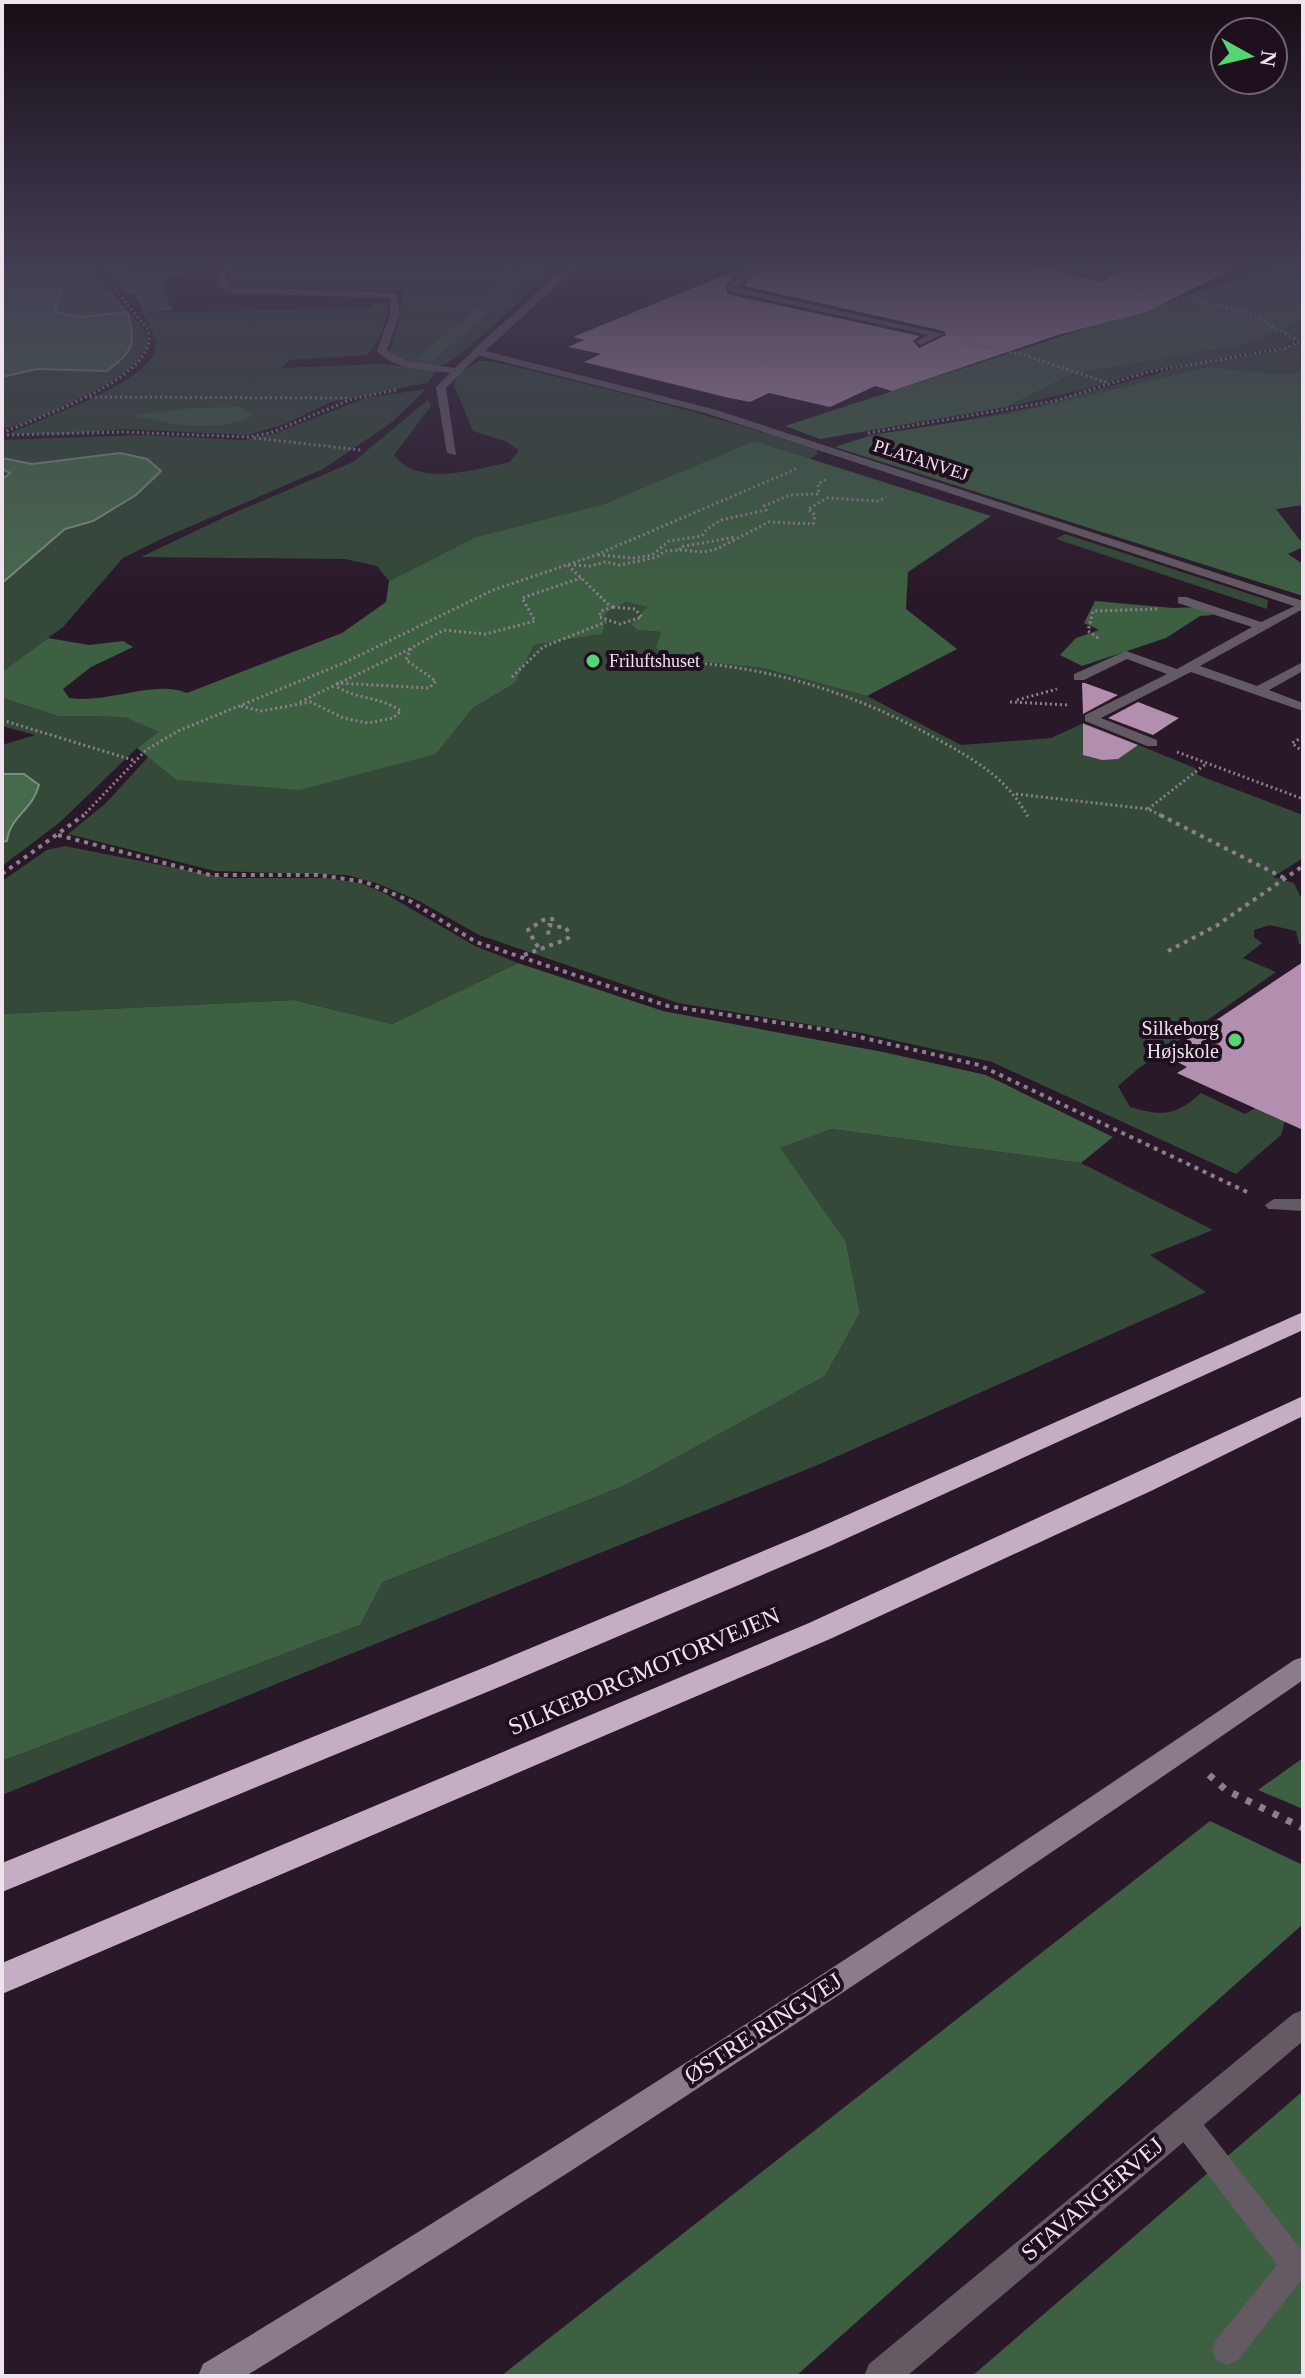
<svg xmlns="http://www.w3.org/2000/svg" width="1305" height="2378" viewBox="0 0 1305 2378" font-family="'Times New Roman',serif">
<style>
.green{fill:#344937}
.forest{fill:#3d5f42}
.water{fill:#476a4c;stroke:#798e7d;stroke-width:2}
.building{fill:#b28eaf}
.lines{fill:none;stroke-linecap:round;stroke-linejoin:round}
.path-far2{stroke:#8e7f8d;stroke-width:3;stroke-dasharray:2 3;stroke-linecap:butt}
.path-far1{stroke:#8e7f8d;stroke-width:4;stroke-dasharray:4 5;stroke-linecap:butt}
.path{stroke:#8e7f8d;stroke-width:7;stroke-dasharray:6 9;stroke-linecap:butt}
.lane{fill:#635a63;fill-rule:evenodd}
.street{fill:#635a63;fill-rule:evenodd}
.secondary{fill:#8b7c89;fill-rule:evenodd}
.highway{fill:#c5adc3;fill-rule:evenodd}
.poi-dot{fill:#54d672;stroke:#1f0f1e;stroke-width:3}
.labels{text-anchor:middle;stroke-width:8;stroke-linejoin:round;paint-order:stroke}
.far-street-label{font-size:18px;fill:#efe3ee;stroke:#1f0f1e}
.far-poi-label{font-size:18px;fill:#efe3ee;stroke:#1f0f1e;text-anchor:start}
.poi-label{font-size:20px;fill:#efe3ee;stroke:#1f0f1e;text-anchor:end}
.near-street-label{font-size:24px;fill:#efe3ee;stroke:#1f0f1e}
</style>
<rect width="100%" height="100%" fill="#291828"/>
<g class="green">
<path d="M235 264H526L417 358 432 362 544 264H560C542 280 458 361 443 365 425 368 404 361 390 351L399 321 403 291 244 286 230 279Z"/>
<path d="M108 288 145 331 148 344C143 354 138 362 129 369 108 387 29 425 2 429V377L37 369 107 371C147 339 136 324 108 288Z"/>
<path d="M377 302 387 305C388 321 379 345 366 355L289 360 282 368 380 364 439 369 427 383 331 402 285 424 248 435 123 429 68 434H9C50 414 120 394 150 360 154 355 155 348 157 342L143 313 368 308Z"/>
<polygon points="1303,322 1303,337 1282,347 1192,363 1266,353 1303,341 1303,368 1294,375 1207,367 1014,413 946,424 1033,407 1192,364 1146,371 1090,388 1007,407 1071,374 1240,345"/>
<path d="M480 361H489C599 386 710 414 817 450V454L810 459 754 441 604 504 476 537 389 581 377 566 345 559 141 557 227 516 353 462 428 400 431 406 394 455C418 488 476 469 510 462L519 450 505 441 473 431 454 385 457 374Z"/>
<polygon points="426,389 391,423 323,469 161,539 123,558 63,627 2,672 2,440 143,435 245,440 273,434 366,398"/>
<polygon points="1065,534 1268,600 1267,609 1056,539"/>
<path d="M626 602 648 607 632 626 637 630 661 632 676 659 763 668 867 696 961 745 1051 738 1084 723 1195 768 1198 775 1303 815V858L1273 877 1294 883 1303 902V945L1299 944 1296 931 1270 925 1254 930V937L1262 943 1243 958 1276 972 1139 1068 1118 1086 1130 1107C1163 1116 1174 1117 1201 1093L1245 1114 1295 1085 1281 1135 1236 1174 992 1062 861 1033 678 1003 479 935 419 901 376 883 347 875 215 871 68 834 106 803 148 757 176 780 436 754 473 708 515 683 534 645 603 634 606 613Z"/>
<polygon points="2,698 58,716 124,717 160,732 137,748 59,823 2,866 2,745 35,735 2,726"/>
<polygon points="65,846 226,878 325,878 360,883 384,893 475,946 518,963 392,1024 294,1000 2,1014 2,881 47,850"/>
<polygon points="832,1129 1081,1163 1213,1230 1150,1255 1206,1292 820,1464 2,1795 2,1761 360,1625 383,1582 628,1484 825,1376 860,1313 846,1242 779,1148"/>
</g>
<g class="forest">
<polygon points="57,264 90,264 127,312 80,317 54,312 63,279"/>
<polygon points="97,264 123,264 128,274 179,269 210,270 164,277 163,290 173,310 143,313 135,295 125,293"/>
<polygon points="526,264 544,264 432,362 416,359"/>
<polygon points="1284,264 1303,264 1303,322 1240,345 1071,374 1007,407 820,439 785,426"/>
<polygon points="1207,367 1294,375 1303,368 1303,505 1276,509 1303,544 1303,547 1288,554 1303,564 1303,596 835,447 872,435 1014,413"/>
<path d="M240 407 255 414C219 434 171 425 132 415L195 408Z"/>
<path d="M754 441 991 516 908 572 906 609 957 649 867 696 763 668 676 659 656 648 661 632 637 630 631 625 647 607 626 602 606 613 603 634 534 645 515 683 473 708 436 754 299 790 176 780 137 748 159 732 124 717 58 716 2 698V672L48 638 89 645 123 641 133 647 91 667 63 689 69 698C107 704 155 679 187 693L342 633 386 602 389 581 476 537 604 504Z"/>
<polygon points="1095,601 1173,608 1199,607 1213,615 1200,616 1166,638 1082,666 1060,655 1076,638 1099,630 1084,623"/>
<polygon points="518,963 663,1011 883,1052 986,1075 1113,1137 1081,1163 832,1129 780,1148 846,1242 860,1313 825,1376 628,1484 383,1582 360,1625 2,1761 2,1014 294,1000 392,1024"/>
<polygon points="1303,1758 1303,1809 1258,1790"/>
<polygon points="1210,1821 1303,1865 1303,1924 796,2376 501,2376"/>
<polygon points="1303,2091 1303,2376 972,2376"/>
</g>
<g class="water">
<path d="M2 264H57L63 279 55 312 80 317 127 312C138 345 132 351 107 371L37 369 2 377Z"/>
<polygon points="120,453 147,459 161,471 136,495 93,521 65,529 2,583 2,480 10,473 2,469 2,458 32,464"/>
<path d="M2 774H24L39 785C32 811 10 816 7 841L2 842Z"/>
</g>
<g class="building">
<polygon points="762,264 1032,264 1102,282 1121,269 1115,264 1101,270 1070,264 1243,264 1146,312 1058,335 892,391 875,386 830,407 769,393 750,402 725,397 584,362 601,354 568,347 584,340 573,337 742,268 726,285 727,294 920,336 913,341 919,348 946,335 944,331 744,286"/>
<polygon points="1082,683 1085,683 1118,695 1083,714"/>
<polygon points="1138,702 1179,718 1153,735 1108,718"/>
<polygon points="1083,723 1084,724 1138,745 1118,759 1102,760 1083,755"/>
<polygon points="1303,962 1303,1130 1177,1073 1187,1067 1164,1055"/>
</g>
<g class="lines">
<g class="path-far2">
<polyline points="1133,287 1247,312 1299,341"/>
<polyline points="965,343 1020,354 1109,383"/>
<polyline points="85,397 347,398"/>
<path d="M2 433C35 418 168 375 147 328L93 264"/>
<polyline points="868,433 1054,401 1148,372 1286,348 1303,339"/>
<polyline points="2,435 124,432 248,437 270,433 352,399 396,390"/>
<polyline points="254,438 361,450"/>
<polyline points="680,550 704,552 719,548 769,522 813,524 815,515 808,509 827,498 879,501 886,497"/>
<polyline points="598,555 634,558 652,555 669,541 702,536 707,529 721,520 766,510 764,506 790,495 819,494 818,484 827,479"/>
<polyline points="568,565 611,607"/>
<polyline points="574,565 590,566 605,562 620,565 657,557 665,551 680,550 680,547 735,537"/>
<polygon points="613,607 635,609 642,617 620,624 599,617 601,611"/>
<polyline points="1098,638 1088,631 1093,611 1159,609"/>
<path d="M645 661C750 660 846 688 937 739 975 760 1007 778 1028 817"/>
<polyline points="512,677 543,647 606,622"/>
<polyline points="1017,700 1057,689"/>
<polyline points="300,702 410,649"/>
<polyline points="1010,702 1069,705"/>
<path d="M241 706 261 711 311 702 343 718 368 723 393 718 401 711C381 697 357 699 337 687L338 683 429 688 436 681 406 660 411 648 444 630 485 634 535 621 522 598 581 578"/>
<polyline points="2,720 136,761"/>
<polyline points="1303,737 1292,743 1303,752"/>
<polyline points="1177,752 1303,799"/>
<polyline points="1016,794 1148,809 1164,817"/>
<polyline points="1148,809 1207,763"/>
<polyline points="82,817 146,750 178,731 344,663 493,590 596,555 796,469"/>
</g>
<g class="path-far1">
<polyline points="1160,815 1284,878"/>
<polyline points="58,835 210,875 319,875 365,882 410,901 476,942 668,1006 834,1031 979,1065 1247,1192"/>
<polyline points="2,874 84,815"/>
<polyline points="538,947 528,930 543,920 554,919"/>
<polyline points="1168,951 1216,926 1303,866"/>
<polyline points="524,955 562,941 568,938 569,933 566,928 549,925 548,936"/>
</g>
<polyline class="path" points="1209,1775 1226,1790 1303,1828"/>
<g class="lane">
<path d="M223 264H231L226 277 228 286 231 287 397 293 400 314 387 350 408 361 455 368 474 350H480V354L446 388 456 455 447 453 436 387 450 373C425 369 396 371 377 351L390 314V298L231 293 220 288 218 277Z"/>
<polygon points="1178,597 1186,597 1261,622 1303,602 1303,609 1200,666 1257,686 1303,662 1303,671 1269,690 1303,703 1303,711 1191,672 1101,718 1157,740 1157,746 1147,746 1085,721 1085,715 1167,674 1127,659 1084,680 1074,680 1074,674 1126,651 1177,669 1252,627 1178,603"/>
<polygon points="1274,1199 1303,1199 1303,1211 1268,1209 1265,1205"/>
<polygon points="1184,2108 1194,2112 1303,2252 1303,2278 1238,2360 1227,2365 1216,2360 1212,2350 1216,2340 1277,2265 1174,2130 1170,2121 1174,2112"/>
</g>
<g class="street">
<polygon points="569,264 580,264 485,351 713,409 1303,601 1303,609 705,413 473,354 473,350"/>
<polygon points="749,264 759,264 738,288 943,334 921,345 916,342 928,335 728,291 728,287"/>
<polygon points="1035,264 1055,264 1101,273 1113,267 1118,270 1103,279"/>
<polygon points="1303,2010 1303,2041 907,2376 864,2376 869,2364 1293,2014"/>
</g>
<path class="secondary" d="M1303 1657V1680C956 1920 605 2154 246 2376H198L203 2364C574 2140 936 1903 1294 1660Z"/>
<g class="highway">
<polygon points="1303,1312 1303,1330 830,1546 504,1685 2,1892 2,1863 483,1668 809,1532"/>
<polygon points="1303,1396 1303,1416 1153,1490 830,1639 2,1994 2,1963 809,1623"/>
</g>
</g>
<linearGradient id="sky" x2="0" y2="1"><stop stop-color="#170d16"/><stop offset="0.44" stop-color="#433d53"/><stop offset="1" stop-color="#433d53" stop-opacity="0"/></linearGradient>
<rect width="1305" height="597" fill="url(#sky)"/>
<g class="poi-dot">
<circle cx="593" cy="661" r="8"/>
<circle cx="1235" cy="1040" r="8"/>
</g>
<g class="labels">
<g class="far-street-label">
<text transform="translate(921 460) rotate(18)" y="6">PLATANVEJ</text>
</g>
<g class="far-poi-label">
<text x="609" y="667">Friluftshuset</text>
</g>
<g class="poi-label">
<text x="1219" y="1035">Silkeborg<tspan x="1219" dy="23">Højskole</tspan></text>
</g>
<g class="near-street-label">
<text transform="translate(644 1671) rotate(-23)" y="8">SILKEBORGMOTORVEJEN</text>
<text transform="translate(763 2028) rotate(-33)" y="8">ØSTRE RINGVEJ</text>
<text transform="translate(1092 2199) rotate(-40)" y="8">STAVANGERVEJ</text>
</g>
</g>
<rect width="1305" height="2378" fill="none" stroke="#efe3ee" stroke-width="8"/>
<g transform="translate(1249 56) rotate(98)"><circle r="38" fill="#1f0f1e" stroke="#726471" stroke-width="2"/>
<path d="M0-6L14 30L0 20L-14 30Z" fill="#54d672"/>
<text y="-12" font-size="22" font-weight="bold" text-anchor="middle" fill="#efe3ee">N</text>
</g>
</svg>
